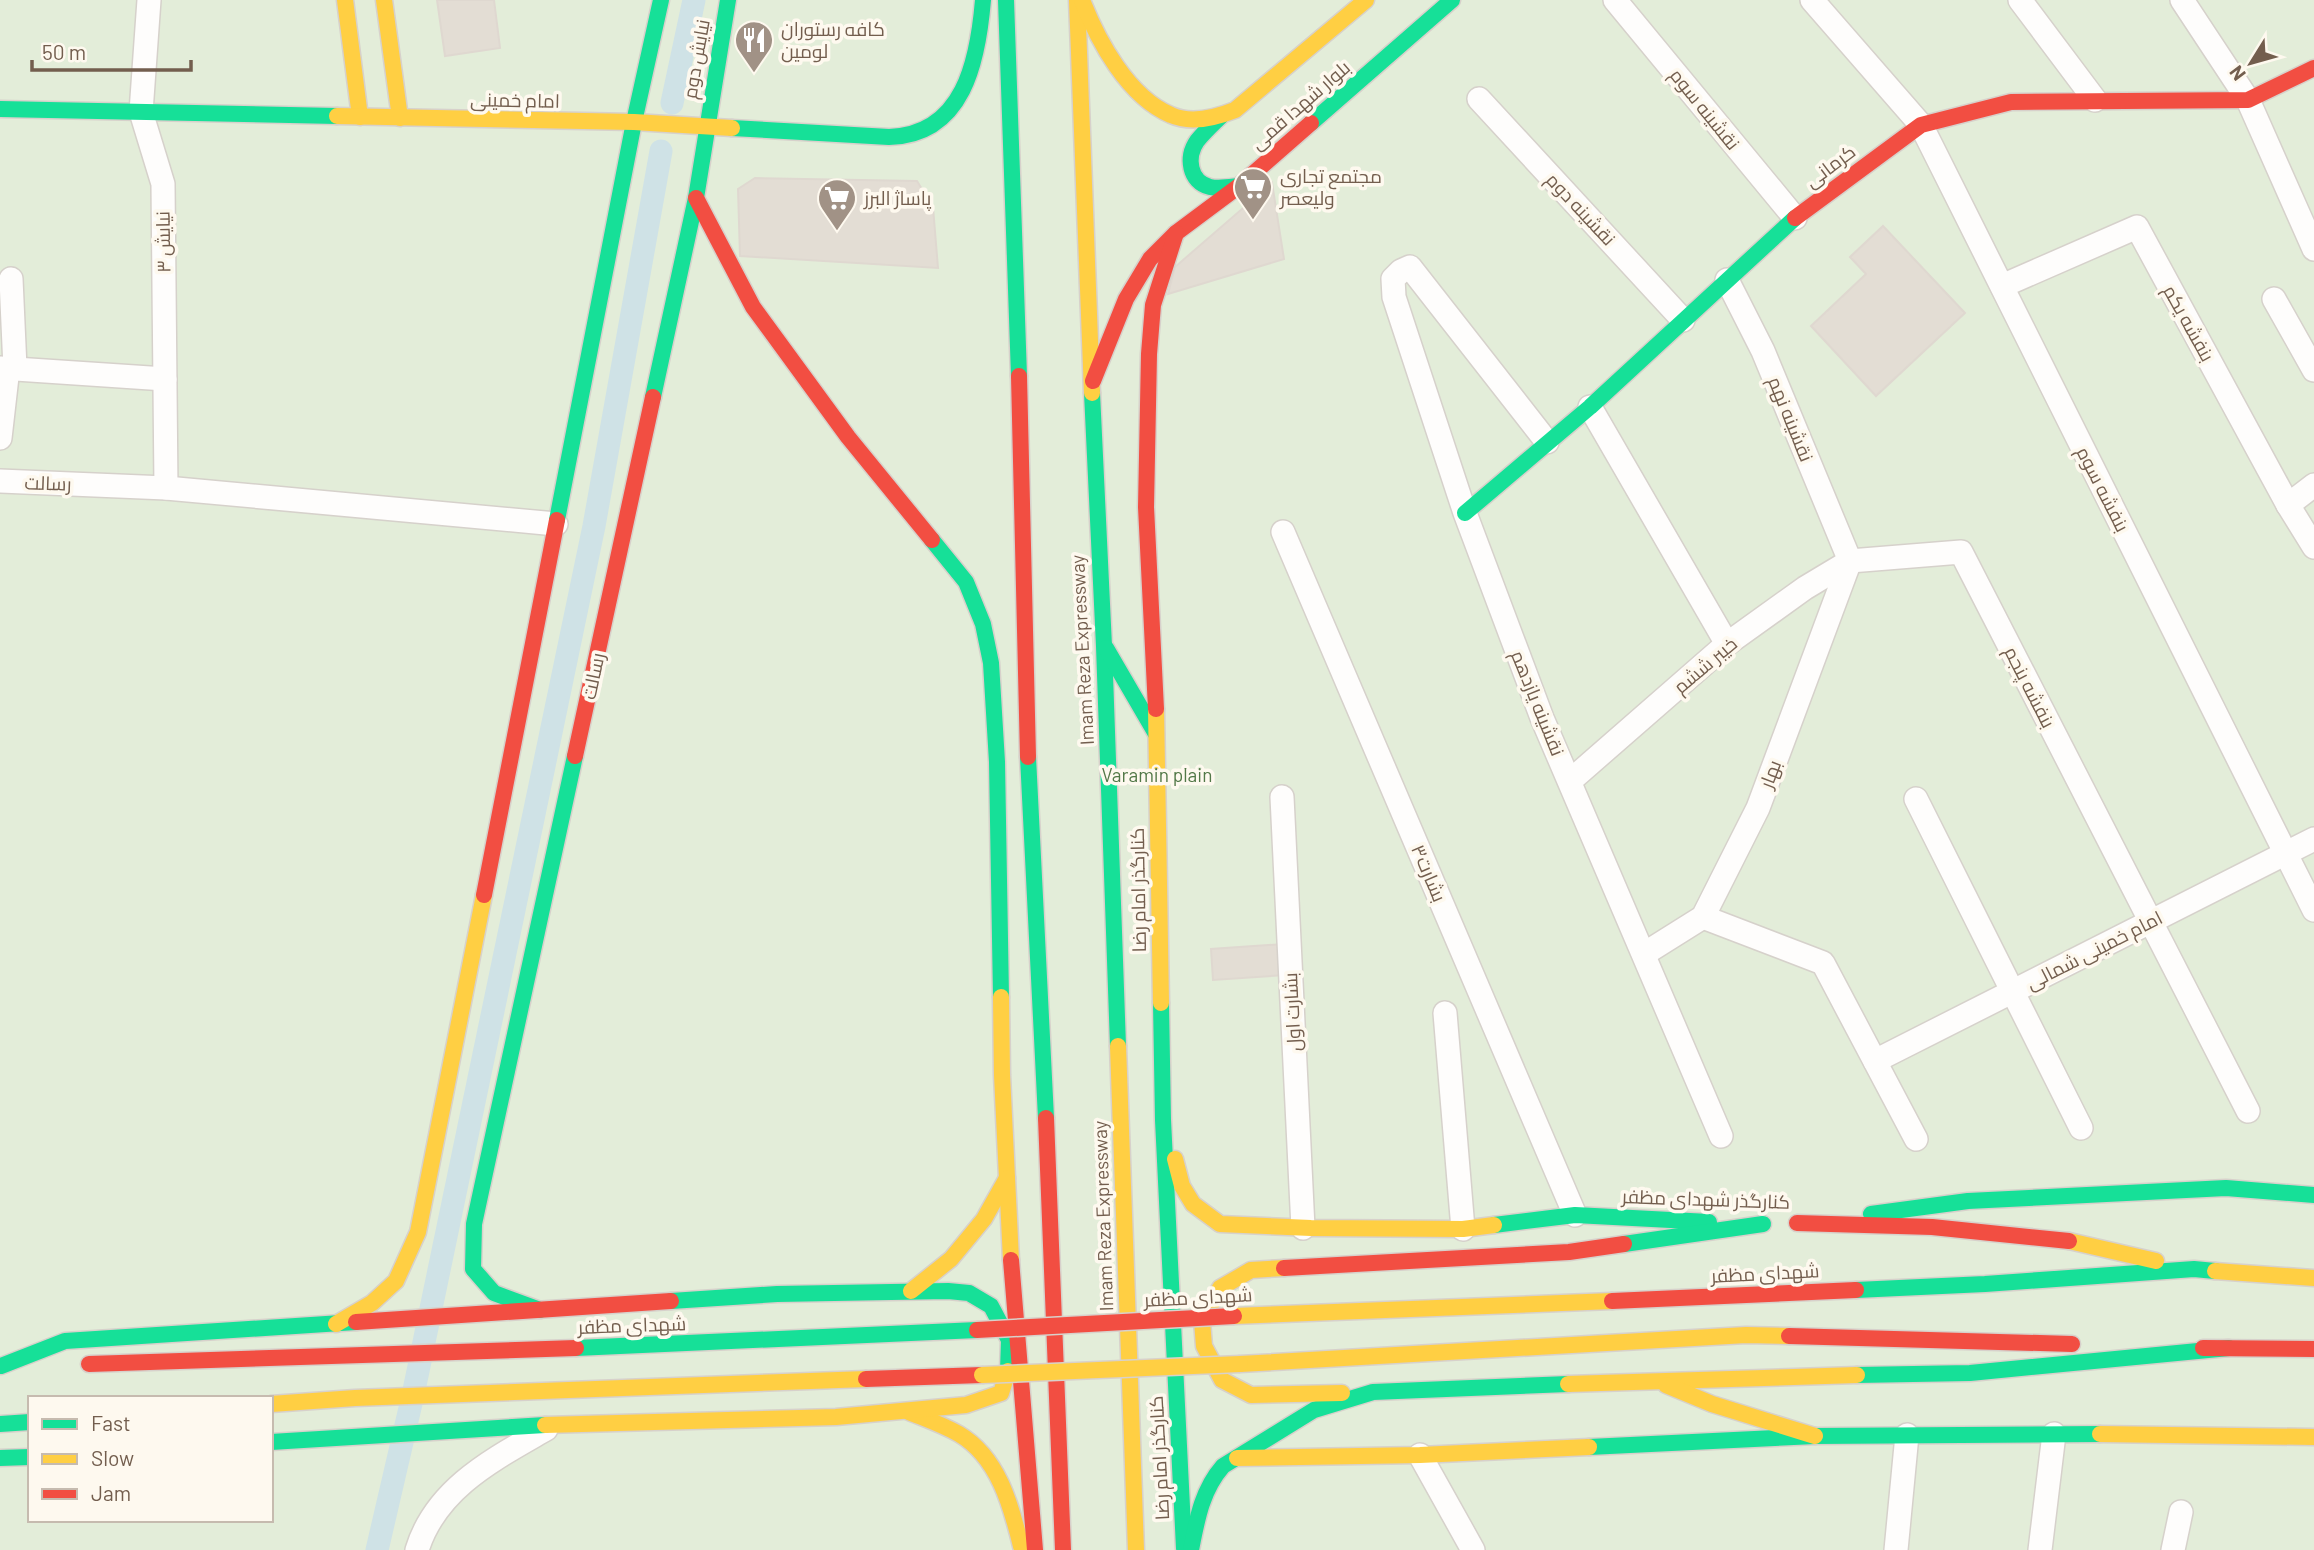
<svg xmlns="http://www.w3.org/2000/svg" width="2314" height="1550" viewBox="0 0 2314 1550" font-family="Barlow,Cairo,sans-serif">
<style>
.green{fill:#e3edd9;fill-rule:evenodd}
.lines{fill:none;stroke-linecap:round;stroke-linejoin:round}
.canal{stroke:#cfe2e6;stroke-width:23}
.building{fill:#e3ddd4;stroke:#dfd8d0;stroke-width:2}
.street-casing{stroke:#d6d1cb;stroke-width:26}
.fast-casing{stroke:#d7d1cb;stroke-width:19}
.slow-casing{stroke:#d7d1cb;stroke-width:19}
.jam-casing{stroke:#d7d1cb;stroke-width:19}
.street{stroke:#fefdfc;stroke-width:23}
.fast{stroke:#16e098;stroke-width:16}
.slow{stroke:#ffcf43;stroke-width:16}
.jam{stroke:#f24e42;stroke-width:16}
.slow-bridge-casing{stroke:#d8d1cb;stroke-width:19;stroke-linecap:butt}
.jam-bridge-casing{stroke:#d8d1cb;stroke-width:19;stroke-linecap:butt}
.slow-bridge{stroke:#ffcf43;stroke-width:16}
.jam-bridge{stroke:#f24e42;stroke-width:16}
.labels{text-anchor:middle;stroke-width:7;stroke-linejoin:round;paint-order:stroke}
.poi-label{font-size:19px;fill:#735e4e;stroke:#fef9ef;text-anchor:start}
.street-label{font-size:19px;fill:#735e4e;stroke:#fef9ef}
.park-label{font-size:19px;fill:#527847;stroke:#fef9ef}
</style>
<rect width="100%" height="100%" fill="#f7f4ed"/>
<path class="green" d="M0 0H2314V1550H0ZM30 1398H271V1520H30Z"/>
<g class="lines">
<g class="canal">
<polyline points="672,103 694,0"/>
<polyline points="377,1550 413,1395 594,526 661,151"/>
</g>
</g>
<g class="building">
<polygon points="437,0 494,0 500,48 445,56"/>
<polygon points="755,178 917,181 933,207 938,268 740,256 738,189"/>
<polygon points="1272,183 1284,259 1168,294 1175,267"/>
<polygon points="1883,226 1965,313 1876,396 1811,326 1866,274 1850,257"/>
<polygon points="1283,944 1285,975 1213,980 1211,949"/>
</g>
<g class="lines">
<defs>
<g id="street">
<polyline points="149,0 141,112 163,184 166,488"/>
<polyline points="1615,0 1795,218"/>
<polyline points="1812,0 1921,125 2314,910"/>
<polyline points="2020,0 2095,100"/>
<polyline points="2182,0 2248,100 2314,249"/>
<polyline points="1479,99 1683,320"/>
<polyline points="11,279 15,368"/>
<polyline points="1727,280 1763,351 1850,561"/>
<polyline points="2002,286 2137,227 2288,505 2314,547"/>
<polyline points="2274,299 2314,370"/>
<polyline points="0,368 165,379"/>
<polyline points="1590,407 1727,644"/>
<polyline points="0,438 8,368"/>
<polyline points="1547,442 1410,267 1401,271 1393,279 1394,297 1465,513 1542,718 1721,1136"/>
<polyline points="0,481 166,488 556,524"/>
<polyline points="2288,505 2314,485"/>
<polyline points="1283,532 1575,1215"/>
<polyline points="1570,781 1727,644 1805,588 1850,561 1961,552 2248,1111"/>
<polyline points="1282,797 1303,1228"/>
<polyline points="1916,799 2081,1128"/>
<polyline points="1703,917 1823,963 1916,1139"/>
<polyline points="1644,954 1703,917 1758,808 1850,561"/>
<polyline points="1445,1013 1463,1229"/>
<polyline points="1875,1061 2314,839"/>
<polyline points="1420,1455 1473,1550"/>
<path d="M417 1550C436 1488 494 1459 546 1429"/>
<polyline points="1896,1550 1907,1435"/>
<polyline points="2040,1550 2054,1434"/>
<polyline points="2173,1550 2181,1512"/>
</g>
<g id="fast">
<polyline points="1006,0 1019,376"/>
<polyline points="0,109 337,116"/>
<path d="M1221 116C1213 124 1204 132 1197 141 1186 157 1189 182 1210 187 1219 189 1230 187 1239 186"/>
<polyline points="1311,123 1452,0"/>
<path d="M732 128 889 137C964 135 978 60 983 0"/>
<polyline points="1092,393 1104,646 1118,1046"/>
<polyline points="653,397 696,198 728,0"/>
<polyline points="1465,513 1590,407 1795,218"/>
<polyline points="557,520 634,122 661,0"/>
<polyline points="932,540 966,582 983,624 991,663 997,762 1001,997"/>
<polyline points="1106,648 1156,734"/>
<polyline points="1028,757 1046,1118"/>
<polyline points="1161,1003 1163,1120 1184,1548"/>
<polyline points="1871,1214 1968,1201 2226,1188 2314,1195"/>
<polyline points="1494,1225 1575,1215 1709,1222"/>
<polyline points="1624,1244 1763,1224"/>
<polyline points="1856,1290 1985,1284 2194,1269 2215,1271"/>
<polyline points="671,1301 777,1294 948,1291 969,1293 991,1306 1009,1340 1008,1371"/>
<polyline points="540,1310 494,1293 473,1269 474,1224 575,756"/>
<polyline points="576,1348 977,1330"/>
<polyline points="1,1366 65,1341 356,1322"/>
<polyline points="1857,1375 1970,1373 2229,1348"/>
<polyline points="0,1424 30,1422"/>
<polyline points="271,1442 545,1425"/>
<polyline points="1589,1447 1815,1436 2100,1434"/>
<polyline points="0,1458 30,1457"/>
<path d="M1191 1550C1197 1519 1202 1490 1223 1466L1314 1410 1373 1392 1568 1384"/>
</g>
<g id="slow">
<polyline points="345,0 360,117"/>
<polyline points="384,0 400,118"/>
<polyline points="1077,0 1092,393"/>
<path d="M1082 0C1098 41 1128 97 1171 115 1191 124 1215 118 1235 110L1366 0"/>
<polyline points="337,116 634,122 732,128"/>
<polyline points="1156,709 1161,1003"/>
<polyline points="1001,997 1002,1075 1011,1260"/>
<polyline points="1118,1046 1136,1550"/>
<polyline points="1175,1159 1182,1186 1193,1204 1220,1224 1311,1228 1463,1229 1494,1225"/>
<polyline points="2069,1241 2156,1261"/>
<polyline points="1284,1268 1251,1270 1220,1288 1202,1321 1204,1346 1222,1380 1251,1395 1342,1393"/>
<polyline points="2215,1271 2314,1278"/>
<polyline points="911,1291 951,1259 984,1219 1007,1178"/>
<polyline points="1234,1316 1612,1301"/>
<polyline points="336,1324 372,1303 396,1281 418,1232 484,895"/>
<polyline points="1240,1364 1746,1335 1789,1336"/>
<polyline points="1568,1384 1857,1375"/>
<polyline points="1666,1385 1712,1404 1815,1436"/>
<polyline points="271,1404 355,1398 866,1379"/>
<path d="M909 1412C926 1419 943 1425 959 1434 998 1457 1011 1505 1021 1546"/>
<polyline points="545,1425 836,1417 966,1405 1001,1393 1008,1371"/>
<polyline points="2100,1434 2314,1437"/>
<polyline points="1237,1458 1420,1455 1589,1447"/>
</g>
<g id="jam">
<polyline points="696,198 753,307 848,437 932,540"/>
<polyline points="1795,218 1921,125 2011,102 2248,100 2314,68"/>
<polyline points="1019,376 1028,757"/>
<polyline points="1093,381 1126,299 1150,259 1176,233 1239,186 1311,123"/>
<polyline points="1156,709 1146,507 1149,354 1153,305 1176,233"/>
<polyline points="575,756 653,397"/>
<polyline points="484,895 557,520"/>
<polyline points="1046,1118 1063,1550"/>
<polyline points="1797,1223 1932,1227 2069,1241"/>
<polyline points="1011,1260 1035,1550"/>
<polyline points="1284,1268 1569,1252 1624,1244"/>
<polyline points="1612,1301 1856,1290"/>
<polyline points="356,1322 671,1301"/>
<polyline points="1789,1336 2072,1344"/>
<polyline points="2203,1348 2314,1349"/>
<polyline points="89,1364 576,1348"/>
<polyline points="866,1379 982,1375"/>
</g>
</defs>
<use href="#street" class="street-casing"/>
<use href="#fast" class="fast-casing"/>
<use href="#slow" class="slow-casing"/>
<use href="#jam" class="jam-casing"/>
<use href="#street" class="street"/>
<use href="#fast" class="fast"/>
<use href="#slow" class="slow"/>
<use href="#jam" class="jam"/>
<defs>
<polyline id="slow-bridge" points="982,1375 1240,1364"/>
<polyline id="jam-bridge" points="977,1330 1234,1316"/>
</defs>
<use href="#slow-bridge" class="slow-bridge-casing"/>
<use href="#jam-bridge" class="jam-bridge-casing"/>
<use href="#slow-bridge" class="slow-bridge"/>
<use href="#jam-bridge" class="jam-bridge"/>
</g>
<defs>
<symbol id="restaurant-pin" viewBox="-11 -11 22 30"><path d="M0 17L-7.5 6A9.5 9.5 0 1 1 7.5 6Z" fill="#a19286" stroke="#fef9ef"/><path d="M-5-6h1v4h1v-4h1v4h1v-4h1v5L-1.5 .5V6h-2V.5L-5-1ZM5-6V6H3V1.5H1.5Q1.5-4 5-6Z" fill="#fff"/></symbol>
<symbol id="supermarket-pin" viewBox="-11 -11 22 30"><path d="M0 17L-7.5 6A9.5 9.5 0 1 1 7.5 6Z" fill="#a19286" stroke="#fef9ef"/><path d="M-6-5.5h2.5l.6 2H6L4.5 2H-2.5L-4.4-4H-6ZM-1.5 3.2a1.3 1.3 0 1 0 .1 0ZM3 3.2a1.3 1.3 0 1 0 .1 0Z" fill="#fff"/></symbol>
</defs>
<g fill-rule="evenodd">
<use href="#restaurant-pin" x="732" y="18" width="44" height="60"/>
<use href="#supermarket-pin" x="1231" y="165" width="44" height="60"/>
<use href="#supermarket-pin" x="815" y="176" width="44" height="60"/>
</g>
<g class="labels">
<g class="poi-label">
<text x="781" y="36">کافه رستوران<tspan x="781" dy="22">لومین</tspan></text>
<text x="1280" y="183">مجتمع تجاری<tspan x="1280" dy="22">ولیعصر</tspan></text>
<text x="864" y="205">پاساژ البرز</text>
</g>
<g class="street-label">
<text transform="translate(696 59) rotate(-80)" y="7">نیایش دوم</text>
<text transform="translate(515 100) rotate(1)" y="7">امام خمینی</text>
<text transform="translate(1300 105) rotate(-41)" y="7">بلوار شهدا قمی</text>
<text transform="translate(1705 109) rotate(51)" y="7">نقشینه سوم</text>
<text transform="translate(1830 166) rotate(-37)" y="7">کرمانی</text>
<text transform="translate(1581 209) rotate(47)" y="7">نقشینه دوم</text>
<text transform="translate(163 242) rotate(-91)" y="7">نیایش ۳</text>
<text transform="translate(2189 323) rotate(61)" y="7">بنفشه یکم</text>
<text transform="translate(1791 419) rotate(68)" y="7">نقشینه نهم</text>
<text transform="translate(48 483) rotate(2)" y="7">رسالت</text>
<text transform="translate(2103 489) rotate(63)" y="7">بنفشه سوم</text>
<text transform="translate(1082 650) rotate(-93)" y="7">Imam Reza Expressway</text>
<text transform="translate(1705 665) rotate(-40)" y="7">خیبر ششم</text>
<text transform="translate(593 676) rotate(-78)" y="7">رسالت</text>
<text transform="translate(2030 687) rotate(63)" y="7">بنفشه پنجم</text>
<text transform="translate(1538 703) rotate(68)" y="7">نقشینه یازدهم</text>
<text transform="translate(1770 774) rotate(-69)" y="7">بهار</text>
<text transform="translate(1429 873) rotate(67)" y="7">بشارت۳</text>
<text transform="translate(1138 890) rotate(-91)" y="7">کنارگذر امام رضا</text>
<text transform="translate(2094 950) rotate(-27)" y="7">امام خمینی شمالی</text>
<text transform="translate(1292 1012) rotate(-93)" y="7">بشارت اول</text>
<text transform="translate(1706 1199) rotate(2)" y="7">کنارگذر شهدای مظفر</text>
<text transform="translate(1103 1216) rotate(-92)" y="7">Imam Reza Expressway</text>
<text transform="translate(1765 1273) rotate(-3)" y="7">شهدای مظفر</text>
<text transform="translate(1198 1297) rotate(-3)" y="7">شهدای مظفر</text>
<text transform="translate(632 1325) rotate(-2)" y="7">شهدای مظفر</text>
<text transform="translate(1159 1458) rotate(-93)" y="7">کنارگذر امام رضا</text>
</g>
<g class="park-label">
<text x="1157" y="782">Varamin plain</text>
</g>
</g>
<rect x="28" y="1396" width="245" height="126" fill="#fef9ef" stroke="#c6bbaf" stroke-width="2"/>
<rect x="42" y="1419" width="35" height="10" fill="#16e098" stroke="#c6bbaf" stroke-width="2"/>
<text x="91" y="1431" font-size="21" fill="#735e4e">Fast</text>
<rect x="42" y="1454" width="35" height="10" fill="#ffcf43" stroke="#c6bbaf" stroke-width="2"/>
<text x="91" y="1466" font-size="21" fill="#735e4e">Slow</text>
<rect x="42" y="1489" width="35" height="10" fill="#f24e42" stroke="#c6bbaf" stroke-width="2"/>
<text x="91" y="1501" font-size="21" fill="#735e4e">Jam</text>
<g transform="translate(2251 63) rotate(233)" stroke="#fef9ef" stroke-width="5" paint-order="stroke">
<path d="M0-5L12 26L0 18L-12 26Z" fill="#735e4e"/>
<text y="-10" font-size="19" font-weight="bold" text-anchor="middle" fill="#735e4e">N</text>
</g>
<path d="M32 60v10h159v-10" fill="none" stroke="#735e4e" stroke-width="3.5"/>
<text x="42" y="60" font-size="21" fill="#735e4e" stroke="#fef9ef" stroke-width="5" paint-order="stroke">50 m</text>
</svg>
